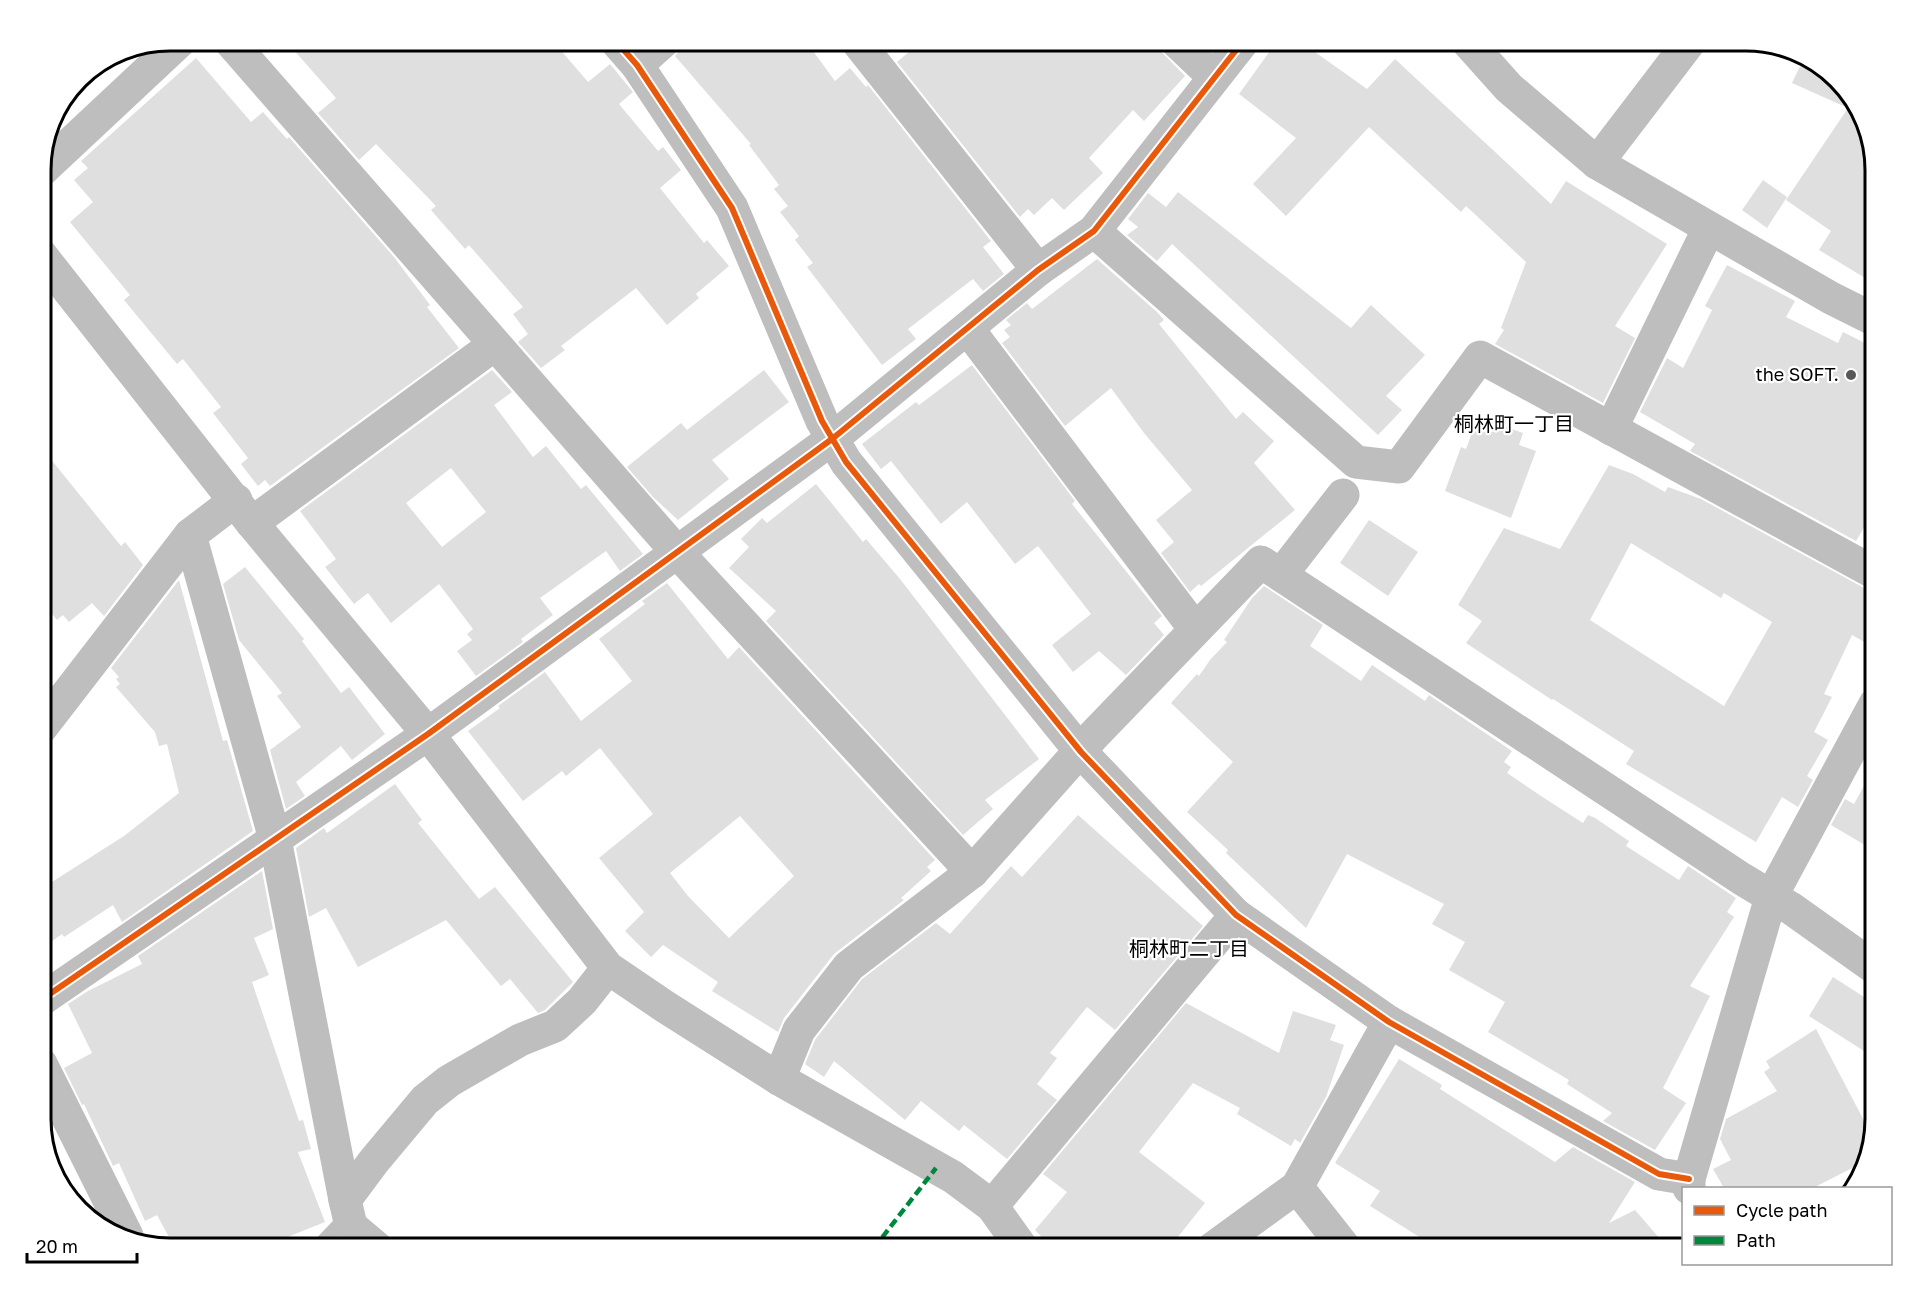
<svg xmlns="http://www.w3.org/2000/svg" width="1916" height="1289" viewBox="0 0 1916 1289" font-family="'Golos Text','Noto Sans JP',sans-serif">
<style>
.building{fill:#dfdfdf;fill-rule:evenodd}
.lines{fill:none;stroke-linecap:round;stroke-linejoin:round}
.minor{stroke:#bebebe;stroke-width:33}
.quiet{stroke:#00873e;stroke-width:4.5;stroke-dasharray:9 4.5;stroke-linecap:butt}
.cycleway-casing{stroke:#fff;stroke-width:10}
.cycleway{stroke:#e8590c;stroke-width:6}
.poi-dot{fill:#595959;stroke:#fff;stroke-width:2}
.labels{text-anchor:middle;stroke-width:4.5;stroke-linejoin:round;paint-order:stroke}
.poi-label{font-size:18px;fill:#000;stroke:#fff;text-anchor:end}
.neighbourhood-label{font-size:20px;fill:#000;stroke:#fff}
.rim{fill:none;stroke:#000;stroke-width:3}
</style>
<rect width="100%" height="100%" fill="#fff"/>
<g class="building">
<polygon points="285,40 552,40 588,82 610,64 633,92 619,104 658,151 663,147 681,170 660,188 704,243 707,240 729,266 696,294 699,298 667,325 636,288 561,346 565,350 541,368 518,342 528,334 513,314 523,307 469,245 465,249 431,210 436,206 376,144 359,160 318,113 336,98"/>
<polygon points="683,40 805,40 835,81 850,68 866,87 868,85 991,241 983,247 1004,274 983,291 973,279 908,329 916,339 882,365 807,267 813,263 795,240 799,236 780,212 788,206 774,189 779,185 749,145 751,144 675,56 683,46"/>
<polygon points="923,40 1150,40 1185,76 1144,121 1133,110 1089,158 1103,173 1064,210 1052,198 1034,215 1028,209 1020,217 897,62"/>
<polygon points="1278,40 1298,40 1367,89 1395,59 1551,204 1566,181 1667,244 1615,326 1635,338 1603,403 1495,344 1504,330 1501,328 1526,262 1466,206 1461,212 1369,127 1286,216 1253,184 1296,138 1239,94"/>
<polygon points="196,58 251,122 263,112 287,139 289,137 394,257 430,305 427,307 459,348 270,486 265,480 258,486 241,464 248,458 213,413 221,407 183,359 177,364 124,300 130,295 70,222 93,202 74,180 88,168 81,161"/>
<polygon points="1804,58 1818,62 1858,105 1875,169 1875,284 1819,250 1831,231 1786,200 1848,108 1792,83"/>
<polygon points="1763,180 1787,197 1767,228 1742,210"/>
<polygon points="1178,192 1351,328 1371,305 1425,355 1386,396 1402,410 1378,435 1172,244 1157,261 1127,235 1138,227 1128,219 1148,193 1166,207"/>
<polygon points="1097,259 1157,312 1164,320 1159,324 1236,419 1243,412 1274,441 1254,463 1295,510 1201,586 1199,584 1190,592 1161,553 1174,542 1156,520 1192,490 1144,433 1111,388 1065,426 1002,343 1010,337 1004,330 1011,325 1006,320 1027,303 1032,309"/>
<polygon points="1727,265 1795,301 1786,317 1838,343 1843,332 1875,348 1875,509 1856,541 1690,451 1695,444 1640,412 1667,358 1683,368 1712,310 1705,306"/>
<polygon points="972,365 1075,501 1072,504 1162,616 1154,623 1164,635 1126,675 1099,651 1073,672 1052,645 1091,614 1038,546 1015,564 967,502 941,524 891,461 881,469 862,444 916,402 919,405"/>
<path d="M492 370 512 392 494 405 533 457 546 446 581 489 586 485 643 554 620 571 606 551 540 598 553 615 521 639 523 642 476 676 457 651 472 640 467 634 473 629 439 584 391 623 368 593 354 604 325 567 336 559 300 511ZM451 468 486 512 442 547 406 503Z"/>
<polygon points="764,370 789,402 712,460 729,479 678,520 653,497 627,467 681,423 687,430"/>
<polygon points="1478,417 1523,433 1519,445 1536,451 1511,518 1445,491 1461,447 1466,449"/>
<polygon points="41,447 121,546 125,542 143,565 104,616 92,603 69,622 63,615 57,620 41,600"/>
<path d="M1609 465 1633 474 1665 492 1668 487 1701 499 1866 589 1875 592V648L1852 635 1824 694 1832 697 1814 732 1828 740 1807 776 1813 780 1798 807 1782 797 1756 842 1626 764 1634 751 1553 699 1552 700 1466 643 1482 621 1458 605 1504 528 1560 549ZM1631 543 1721 598 1724 593 1772 622 1724 706 1590 620Z"/>
<polygon points="816,484 863,542 866,539 900,579 1039,759 985,800 993,809 963,835 766,621 776,611 729,568 749,547 741,539 762,518 767,523"/>
<polygon points="1369,520 1418,552 1388,596 1340,563"/>
<polygon points="245,567 304,639 302,641 341,693 349,687 385,734 352,760 341,746 296,782 305,796 286,809 270,750 301,727 277,696 282,693 239,640 223,584"/>
<polygon points="179,580 223,741 227,740 253,831 122,922 113,905 64,937 62,934 41,949 41,889 124,836 179,793 167,744 159,746 155,732 116,687 120,684 116,679 119,677 111,668"/>
<path d="M667 583 728 659 739 647 935 860 927 867 931 871 901 898 904 900 834 954 784 1018 778 1032 712 991 718 982 663 945 651 957 625 931 644 912 599 858 653 814 600 748 566 776 562 771 523 801 468 731 500 708 498 706 545 672 581 721 632 681 599 639 645 604 642 601ZM740 816 794 876 729 938 688 896 670 873Z"/>
<polygon points="1264,586 1323,625 1310,646 1361,681 1372,665 1425,701 1429,695 1512,751 1504,762 1511,767 1507,773 1541,796 1583,823 1588,815 1595,818 1629,841 1626,846 1679,880 1688,866 1736,898 1727,912 1734,917 1690,986 1710,996 1663,1088 1686,1103 1655,1150 1603,1121 1612,1113 1567,1084 1569,1080 1488,1032 1505,1002 1449,970 1465,942 1432,924 1444,904 1347,854 1306,928 1226,853 1228,850 1187,812 1233,762 1171,703 1197,674 1199,676 1210,660 1227,642 1224,640 1252,598"/>
<polygon points="1875,766 1875,851 1831,825 1845,799 1854,804"/>
<polygon points="395,784 422,820 418,823 479,899 495,887 573,982 545,1010 538,1013 510,979 501,986 446,920 358,967 326,908 309,917 296,848 324,828 327,833"/>
<polygon points="1078,815 1203,926 1115,1030 1087,1007 1050,1053 1057,1058 1037,1084 1057,1100 1007,1159 964,1125 959,1131 921,1101 905,1120 834,1061 824,1077 805,1064 815,1040 862,979 936,923 950,934 1011,866 1022,877"/>
<polygon points="262,871 273,929 254,938 269,975 252,982 299,1121 303,1120 311,1149 298,1152 325,1222 285,1238 291,1248 175,1248 157,1215 145,1221 119,1163 113,1166 84,1104 82,1105 64,1068 92,1053 68,1004 88,991 142,964 138,956"/>
<polygon points="1833,977 1875,1004 1875,1058 1809,1016"/>
<polygon points="1186,1003 1279,1053 1293,1011 1336,1025 1330,1040 1344,1045 1326,1097 1300,1143 1295,1139 1291,1146 1237,1114 1240,1108 1193,1083 1139,1152 1205,1203 1169,1248 1052,1248 1035,1230 1067,1192 1043,1174"/>
<polygon points="1816,1029 1871,1134 1862,1163 1813,1188 1724,1188 1713,1169 1731,1160 1720,1139 1726,1119 1777,1091 1764,1072 1770,1068 1766,1061"/>
<polygon points="1399,1059 1442,1085 1440,1089 1555,1162 1573,1147 1635,1182 1609,1223 1635,1210 1668,1248 1437,1248 1370,1206 1380,1191 1335,1163"/>
</g>
<g class="lines">
<g class="minor">
<polyline points="229,40 676,551 972,872"/>
<polyline points="615,40 637,65 732,208 822,421 846,462 1081,752 1236,915 1389,1022 1659,1174 1689,1179"/>
<polyline points="856,40 1038,270"/>
<polyline points="1175,40 1214,77"/>
<polyline points="1466,40 1509,88 1597,163 1831,298 1875,320"/>
<polyline points="637,65 665,40"/>
<polyline points="1597,163 1691,40"/>
<polyline points="41,171 181,40"/>
<polyline points="1094,231 1356,462 1399,467 1480,357 1875,573"/>
<polyline points="41,255 252,523 428,734 608,968 664,1006 779,1079 953,1177 992,1206 1022,1248"/>
<polyline points="968,329 1195,629"/>
<polyline points="1611,429 1709,228"/>
<polyline points="252,523 494,345"/>
<polyline points="190,535 275,839 345,1200 351,1226 330,1248"/>
<polyline points="1281,575 1343,495"/>
<polyline points="41,728 190,535 236,500"/>
<polyline points="41,1000 428,734 832,439 1038,270 1094,231 1244,40"/>
<polyline points="41,1064 127,1236"/>
<polyline points="779,1079 799,1030 849,966 972,872 1094,735 1261,562 1742,879 1792,909 1875,968"/>
<polyline points="1297,1187 1345,1248"/>
<polyline points="1689,1188 1689,1179 1771,897 1875,704"/>
<polyline points="345,1200 374,1161 425,1100 449,1081 520,1040 555,1026 582,1001 608,968"/>
<polyline points="992,1206 1236,915"/>
<polyline points="351,1226 377,1248"/>
<polyline points="1213,1248 1297,1187 1389,1022"/>
</g>
<polyline class="quiet" points="874,1248 936,1168"/>
<defs>
<g id="cycleway">
<polyline points="615,40 637,65 732,208 822,421 846,462 1081,752 1236,915 1389,1022 1659,1174 1689,1179"/>
<polyline points="41,1000 428,734 832,439 1038,270 1094,231 1244,40"/>
</g>
</defs>
<use href="#cycleway" class="cycleway-casing"/>
<use href="#cycleway" class="cycleway"/>
</g>
<circle class="poi-dot" cx="1851" cy="375" r="6"/>
<g class="labels">
<g class="poi-label">
<text x="1839" y="381">the SOFT.</text>
</g>
<g class="neighbourhood-label">
<text x="1514" y="431">桐林町一丁目</text>
<text x="1189" y="956">桐林町二丁目</text>
</g>
</g>
<path d="M0 0H1916V1289H0ZM170 51H1746A119 119 0 0 1 1865 170V1119A119 119 0 0 1 1746 1238H170A119 119 0 0 1 51 1119V170A119 119 0 0 1 170 51Z" fill="#fff" fill-rule="evenodd"/>
<path class="rim" d="M170 51H1746A119 119 0 0 1 1865 170V1119A119 119 0 0 1 1746 1238H170A119 119 0 0 1 51 1119V170A119 119 0 0 1 170 51Z"/>
<rect x="1682" y="1187" width="210" height="78" fill="#ffffff" stroke="#999999" stroke-width="1.5"/>
<rect x="1694" y="1206" width="30" height="9" fill="#e8590c" stroke="#999999" stroke-width="1.5"/>
<text x="1736" y="1217" font-size="18" fill="#000000">Cycle path</text>
<rect x="1694" y="1236" width="30" height="9" fill="#00873e" stroke="#999999" stroke-width="1.5"/>
<text x="1736" y="1247" font-size="18" fill="#000000">Path</text>
<path d="M27 1253v9h110v-9" fill="none" stroke="#000000" stroke-width="3"/>
<text x="36" y="1253" font-size="18" fill="#000000" stroke="#ffffff" stroke-width="4.5" paint-order="stroke">20 m</text>
</svg>
